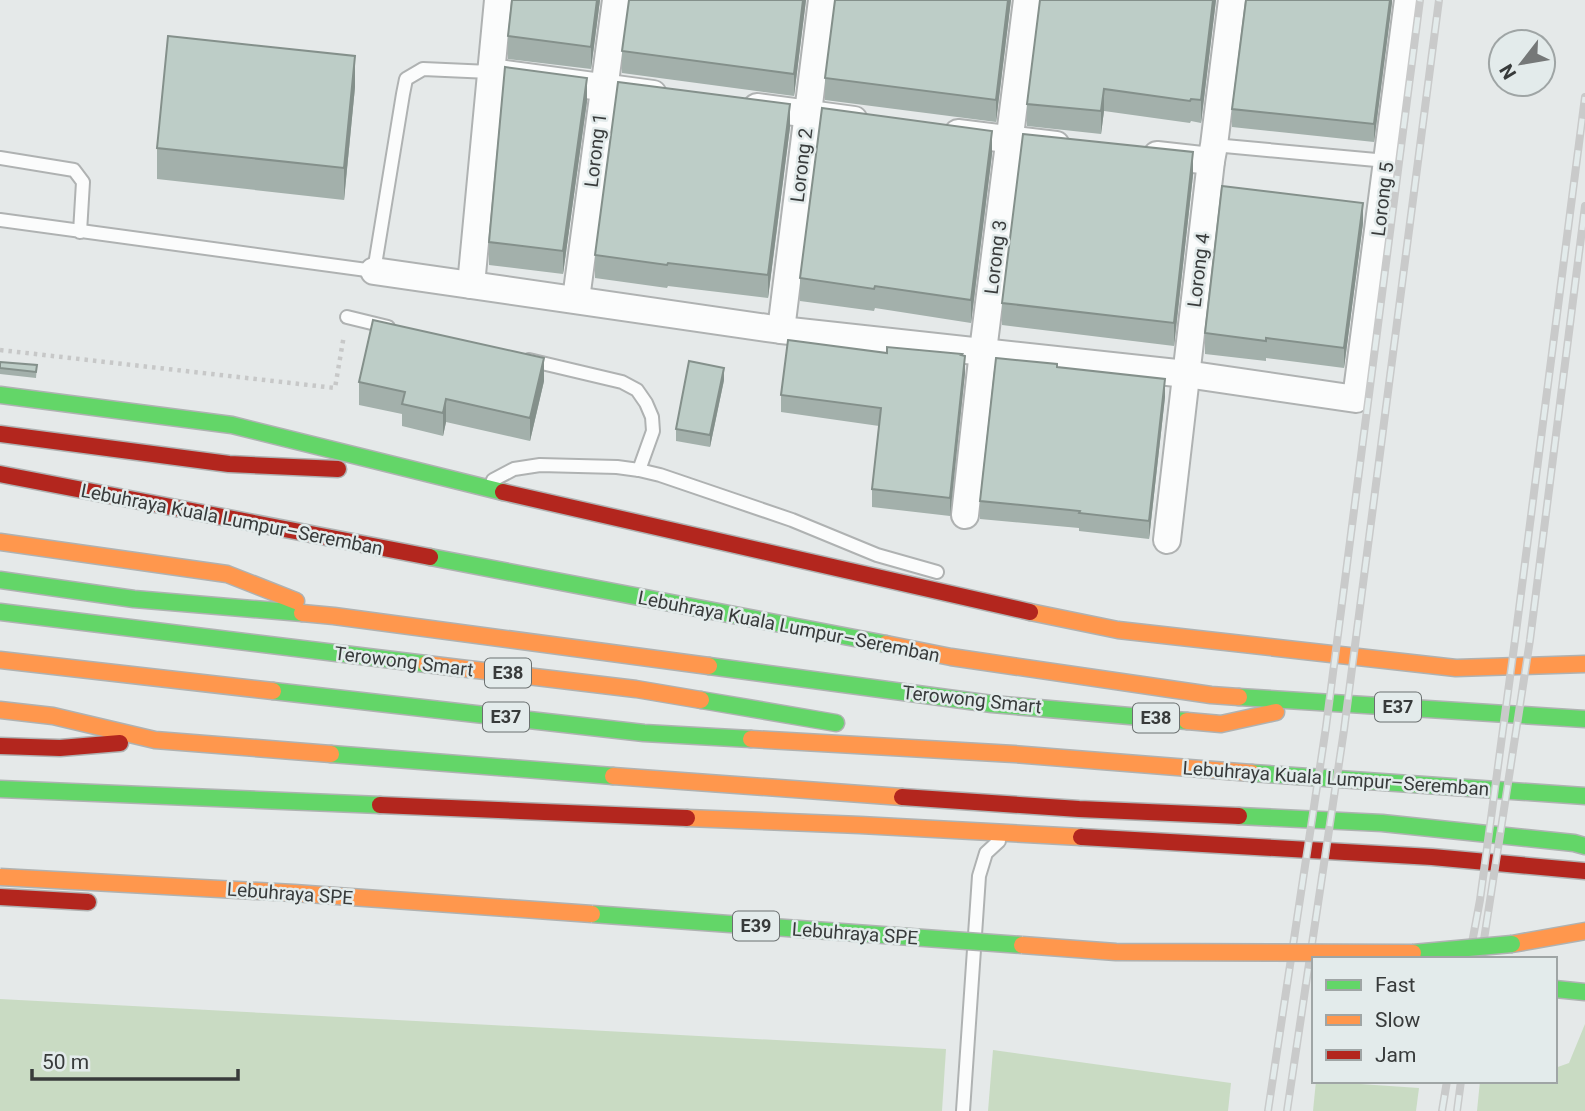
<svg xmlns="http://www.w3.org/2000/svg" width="1585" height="1111" viewBox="0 0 1585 1111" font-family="Roboto,sans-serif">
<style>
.green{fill:#c9dbc3}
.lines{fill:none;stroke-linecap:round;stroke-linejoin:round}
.lane-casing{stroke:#afb2b2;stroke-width:16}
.street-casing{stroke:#afb2b2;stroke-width:30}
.fast-casing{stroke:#afb2b2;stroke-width:19}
.slow-casing{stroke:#afb2b2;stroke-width:19}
.jam-casing{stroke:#afb2b2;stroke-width:19}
.path{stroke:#c7c8c8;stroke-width:4.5;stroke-dasharray:3.5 5;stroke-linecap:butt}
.lane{stroke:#fbfcfc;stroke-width:12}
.street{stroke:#fbfcfc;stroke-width:26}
.fast{stroke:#63d668;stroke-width:16}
.slow{stroke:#ff974d;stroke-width:16}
.jam{stroke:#b3261e;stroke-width:16}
.rail-casing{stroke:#c9caca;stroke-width:8}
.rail{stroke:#e3ebeb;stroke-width:5;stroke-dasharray:16;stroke-linecap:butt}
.fast-bridge-casing{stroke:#afb2b2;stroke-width:19;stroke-linecap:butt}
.slow-bridge-casing{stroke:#afb2b2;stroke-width:19;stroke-linecap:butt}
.fast-bridge{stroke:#63d668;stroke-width:16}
.slow-bridge{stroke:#ff974d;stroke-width:16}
.wall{fill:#a3b0ab}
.shaded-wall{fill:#84908b}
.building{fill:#bdcdc7;stroke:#84908b;stroke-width:2}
.labels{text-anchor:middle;stroke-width:5;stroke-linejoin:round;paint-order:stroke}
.shield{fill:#e3ebeb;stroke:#6b7070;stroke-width:2}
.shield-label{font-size:18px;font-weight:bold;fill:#383b3b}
.street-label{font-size:19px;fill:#383b3b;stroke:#e3ebeb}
</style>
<rect width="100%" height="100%" fill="#e5e9e9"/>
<g class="green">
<polygon points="0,999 946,1049 942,1111 0,1111"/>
<polygon points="1585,1024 1585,1111 1477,1111 1480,1081 1555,1081 1555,1068 1569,1063"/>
<polygon points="993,1050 1231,1083 1228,1111 988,1111"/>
<polygon points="1316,1081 1419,1088 1416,1111 1313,1111"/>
</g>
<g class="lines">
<defs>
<g id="lane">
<polyline points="1214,145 1387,161"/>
<polyline points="0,158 74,170 83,182 80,232"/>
<polyline points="0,220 374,271 403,94 406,79 423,69 490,72"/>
<polyline points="347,317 388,327"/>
<polyline points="529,360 622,382 637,390 646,403 652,417 653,431 639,470"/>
<polyline points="493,480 514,469 540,465 617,467 639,470 660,475 792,520 877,555 937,572"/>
<polyline points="963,1111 979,876 986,853 999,841"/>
</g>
<g id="street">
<polyline points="490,72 653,94"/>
<polyline points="757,107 854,120"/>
<polyline points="958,133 1056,145"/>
<polyline points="1157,155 1211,161"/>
<polyline points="374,271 781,330 1186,374 1356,399 1408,0"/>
<polyline points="471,285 498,0"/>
<polyline points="576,299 616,0"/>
<polyline points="781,330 822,0"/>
<polyline points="965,515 983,351 1027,0"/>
<polyline points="1167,540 1211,161 1214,145 1232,0"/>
</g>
<g id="fast">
<polyline points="0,395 232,425 503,492"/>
<polyline points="430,557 886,644"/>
<polyline points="0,580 134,599 302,613"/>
<polyline points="0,612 426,664"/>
<polyline points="709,666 992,704 1187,721"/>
<polyline points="273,691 644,733 751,739"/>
<polyline points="1239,697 1585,719"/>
<polyline points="701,700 836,723"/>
<polyline points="331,754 613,776"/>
<polyline points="1252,773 1585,796"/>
<polyline points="0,789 380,805"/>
<polyline points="1239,816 1382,823 1574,843 1585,846"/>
<polyline points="1555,989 1585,992"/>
</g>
<g id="slow">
<polyline points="0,542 227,574 296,601"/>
<polyline points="1030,612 1118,630 1456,668 1585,664"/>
<polyline points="302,613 334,616 709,666"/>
<polyline points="886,644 951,657 1211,695 1239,697"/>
<polyline points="0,660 273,691"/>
<polyline points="426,664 636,689 701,700"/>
<polyline points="0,710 53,716 155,740 331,754"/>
<polyline points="1187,721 1221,724 1276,712"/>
<polyline points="751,739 1014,754 1252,773"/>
<polyline points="613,776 902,797"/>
<polyline points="687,818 860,825 1081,837"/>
<polyline points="1512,944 1585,931"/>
</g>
<g id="jam">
<polyline points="0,434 229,464 338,469"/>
<polyline points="0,474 430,557"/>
<polyline points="503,492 1030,612"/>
<polyline points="0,746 60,748 120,743"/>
<polyline points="902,797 1079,809 1239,816"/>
<polyline points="380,805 687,818"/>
<polyline points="1081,837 1432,857 1585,871"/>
<polyline points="0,897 88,902"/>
</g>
</defs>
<use href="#lane" class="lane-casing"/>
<use href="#street" class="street-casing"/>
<use href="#fast" class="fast-casing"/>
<use href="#slow" class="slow-casing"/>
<use href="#jam" class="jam-casing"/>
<polyline class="path" points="0,350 335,388 344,335"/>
<use href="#lane" class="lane"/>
<use href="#street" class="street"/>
<use href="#fast" class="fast"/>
<use href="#slow" class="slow"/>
<use href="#jam" class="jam"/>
<defs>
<g id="rail">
<polyline points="1469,959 1480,900 1515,640 1585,97"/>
<polyline points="1481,959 1530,640 1585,206"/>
<polyline points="1268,1111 1326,727 1420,0"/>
<polyline points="1287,1111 1344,730 1439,0"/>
<polyline points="1442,1111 1447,1081"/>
<polyline points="1457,1111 1461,1081"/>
</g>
</defs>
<use href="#rail" class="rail-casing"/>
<use href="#rail" class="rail"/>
<defs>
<g id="fast-bridge">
<polyline points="592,914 1022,945"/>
<polyline points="1413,953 1512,944"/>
</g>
<g id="slow-bridge">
<polyline points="0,877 294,893 592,914"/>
<polyline points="1022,945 1116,952 1413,953"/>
</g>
</defs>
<use href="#fast-bridge" class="fast-bridge-casing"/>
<use href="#slow-bridge" class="slow-bridge-casing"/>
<use href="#fast-bridge" class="fast-bridge"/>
<use href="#slow-bridge" class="slow-bridge"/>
</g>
<g class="wall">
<polygon points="512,0 600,0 591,69 508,59 508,36"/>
<polygon points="806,0 794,96 622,73 622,51"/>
<polygon points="835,0 1011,0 996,122 825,100 825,78"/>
<polygon points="1216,0 1201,123 1191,121 1190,123 1104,111 1101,134 1027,126 1027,104"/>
<polygon points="1392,0 1374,142 1232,127 1232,109"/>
<polygon points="355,87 344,200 157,179 157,148"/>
<polygon points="587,101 563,274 489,265 489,242"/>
<polygon points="790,127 768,298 668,286 667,288 595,278 595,255"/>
<polygon points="992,154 971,323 875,308 874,311 800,301 800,278"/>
<polygon points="1193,175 1174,346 1002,325 1002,303"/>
<polygon points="1363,223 1344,368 1266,358 1266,361 1205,354 1205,333"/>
<polygon points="887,353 961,355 965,373 950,516 872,507 872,489 879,426 781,412 781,395"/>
<polygon points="0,362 37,365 36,378 0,374"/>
<polygon points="1057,367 1165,397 1149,539 1079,531 1079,528 980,519 980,501"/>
<polygon points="724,380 710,447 676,441 676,429"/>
<polygon points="544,381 530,441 446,422 443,436 402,426 402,414 359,405 359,382"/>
</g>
<g class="shaded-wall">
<polygon points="597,0 600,0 591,69 591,47"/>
<polygon points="803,0 806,0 794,96 794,74"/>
<polygon points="1008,0 1011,0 996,122 996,100"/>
<polygon points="1213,0 1216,0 1201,123 1201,100"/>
<polygon points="1390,0 1392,0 1392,3 1374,142 1374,124"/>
<polygon points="355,56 355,87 344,200 344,168"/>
<polygon points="587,78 587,101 563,274 563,251"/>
<polygon points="1104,89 1104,111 1101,134 1101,111"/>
<polygon points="790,104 790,127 768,298 768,275"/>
<polygon points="992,131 992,154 971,323 971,300"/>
<polygon points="1193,152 1193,175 1174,346 1174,323"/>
<polygon points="1363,203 1363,223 1344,368 1344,348"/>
<polygon points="965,356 965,373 950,516 950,498"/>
<polygon points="544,358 544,381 530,441 530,418"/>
<polygon points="724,368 724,380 710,447 710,435"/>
<polygon points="1165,379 1165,397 1149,539 1149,521"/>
<polygon points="446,399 446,422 443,436 443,413"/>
</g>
<g class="building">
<polygon points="512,0 597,0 591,47 508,36"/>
<polygon points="629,0 803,0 794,74 622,51"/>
<polygon points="835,0 1008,0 996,100 825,78"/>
<polygon points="1040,0 1213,0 1201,100 1191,99 1190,101 1104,89 1101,111 1027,104"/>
<polygon points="1246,0 1390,0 1374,124 1232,109"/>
<polygon points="168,36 355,56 344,168 157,148"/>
<polygon points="505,67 587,78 563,251 489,242"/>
<polygon points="618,82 790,104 768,275 668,263 667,265 595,255"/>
<polygon points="822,108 992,131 971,300 875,286 874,289 800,278"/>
<polygon points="1023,134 1193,152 1174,323 1002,303"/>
<polygon points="1222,186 1363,203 1344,348 1266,338 1266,341 1205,333"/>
<polygon points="373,320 544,358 530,418 446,399 443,413 402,404 405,392 359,382"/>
<polygon points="788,340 887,353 887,347 962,354 961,355 965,356 950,498 872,489 881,408 781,395"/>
<polygon points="996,358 1057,364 1057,367 1165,379 1149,521 1079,513 1080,511 980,501"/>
<polygon points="689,361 724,368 710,435 676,429"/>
<polygon points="0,362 37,365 36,372 0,368"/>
</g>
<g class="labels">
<g class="shield">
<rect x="485" y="658.5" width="46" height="29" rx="5"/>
<rect x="1375" y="692.5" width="46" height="29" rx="5"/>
<rect x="483" y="702.5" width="46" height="29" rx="5"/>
<rect x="1133" y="703.5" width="46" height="29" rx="5"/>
<rect x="733" y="911.5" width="46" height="29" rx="5"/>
</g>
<g class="shield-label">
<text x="508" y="679">E38</text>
<text x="1398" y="713">E37</text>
<text x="506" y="723">E37</text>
<text x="1156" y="724">E38</text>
<text x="756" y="932">E39</text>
</g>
<g class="street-label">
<text transform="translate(595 150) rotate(-83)" y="7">Lorong 1</text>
<text transform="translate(801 165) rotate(-83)" y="7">Lorong 2</text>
<text transform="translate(1382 199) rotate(-83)" y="7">Lorong 5</text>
<text transform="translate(995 257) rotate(-83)" y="7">Lorong 3</text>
<text transform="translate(1198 270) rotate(-83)" y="7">Lorong 4</text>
<text transform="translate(232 519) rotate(11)" y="7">Lebuhraya Kuala Lumpur–Seremban</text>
<text transform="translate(789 626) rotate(11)" y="7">Lebuhraya Kuala Lumpur–Seremban</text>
<text transform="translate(404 661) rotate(7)" y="7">Terowong Smart</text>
<text transform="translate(972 699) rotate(6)" y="7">Terowong Smart</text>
<text transform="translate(1336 778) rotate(4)" y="7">Lebuhraya Kuala Lumpur–Seremban</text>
<text transform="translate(290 893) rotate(4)" y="7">Lebuhraya SPE</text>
<text transform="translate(855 933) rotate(4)" y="7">Lebuhraya SPE</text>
</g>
</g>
<rect x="1312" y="957" width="245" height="126" fill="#e3ebeb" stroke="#9fa5a5" stroke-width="2"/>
<rect x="1326" y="980" width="35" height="10" fill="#63d668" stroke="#9fa5a5" stroke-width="2"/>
<text x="1375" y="992" font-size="21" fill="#383b3b">Fast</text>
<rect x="1326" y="1015" width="35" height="10" fill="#ff974d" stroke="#9fa5a5" stroke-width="2"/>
<text x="1375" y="1027" font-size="21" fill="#383b3b">Slow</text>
<rect x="1326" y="1050" width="35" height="10" fill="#b3261e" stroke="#9fa5a5" stroke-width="2"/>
<text x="1375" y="1062" font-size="21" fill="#383b3b">Jam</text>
<g transform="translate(1522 63) rotate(239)"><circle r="33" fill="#e3ebeb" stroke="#9fa5a5" stroke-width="2"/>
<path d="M0-5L12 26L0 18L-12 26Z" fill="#757878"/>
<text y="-10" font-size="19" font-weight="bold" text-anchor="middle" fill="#383b3b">N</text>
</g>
<path d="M32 1069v10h206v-10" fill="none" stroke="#383b3b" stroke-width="3.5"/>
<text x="42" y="1069" font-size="21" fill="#383b3b" stroke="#e3ebeb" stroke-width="5" paint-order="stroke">50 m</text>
</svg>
